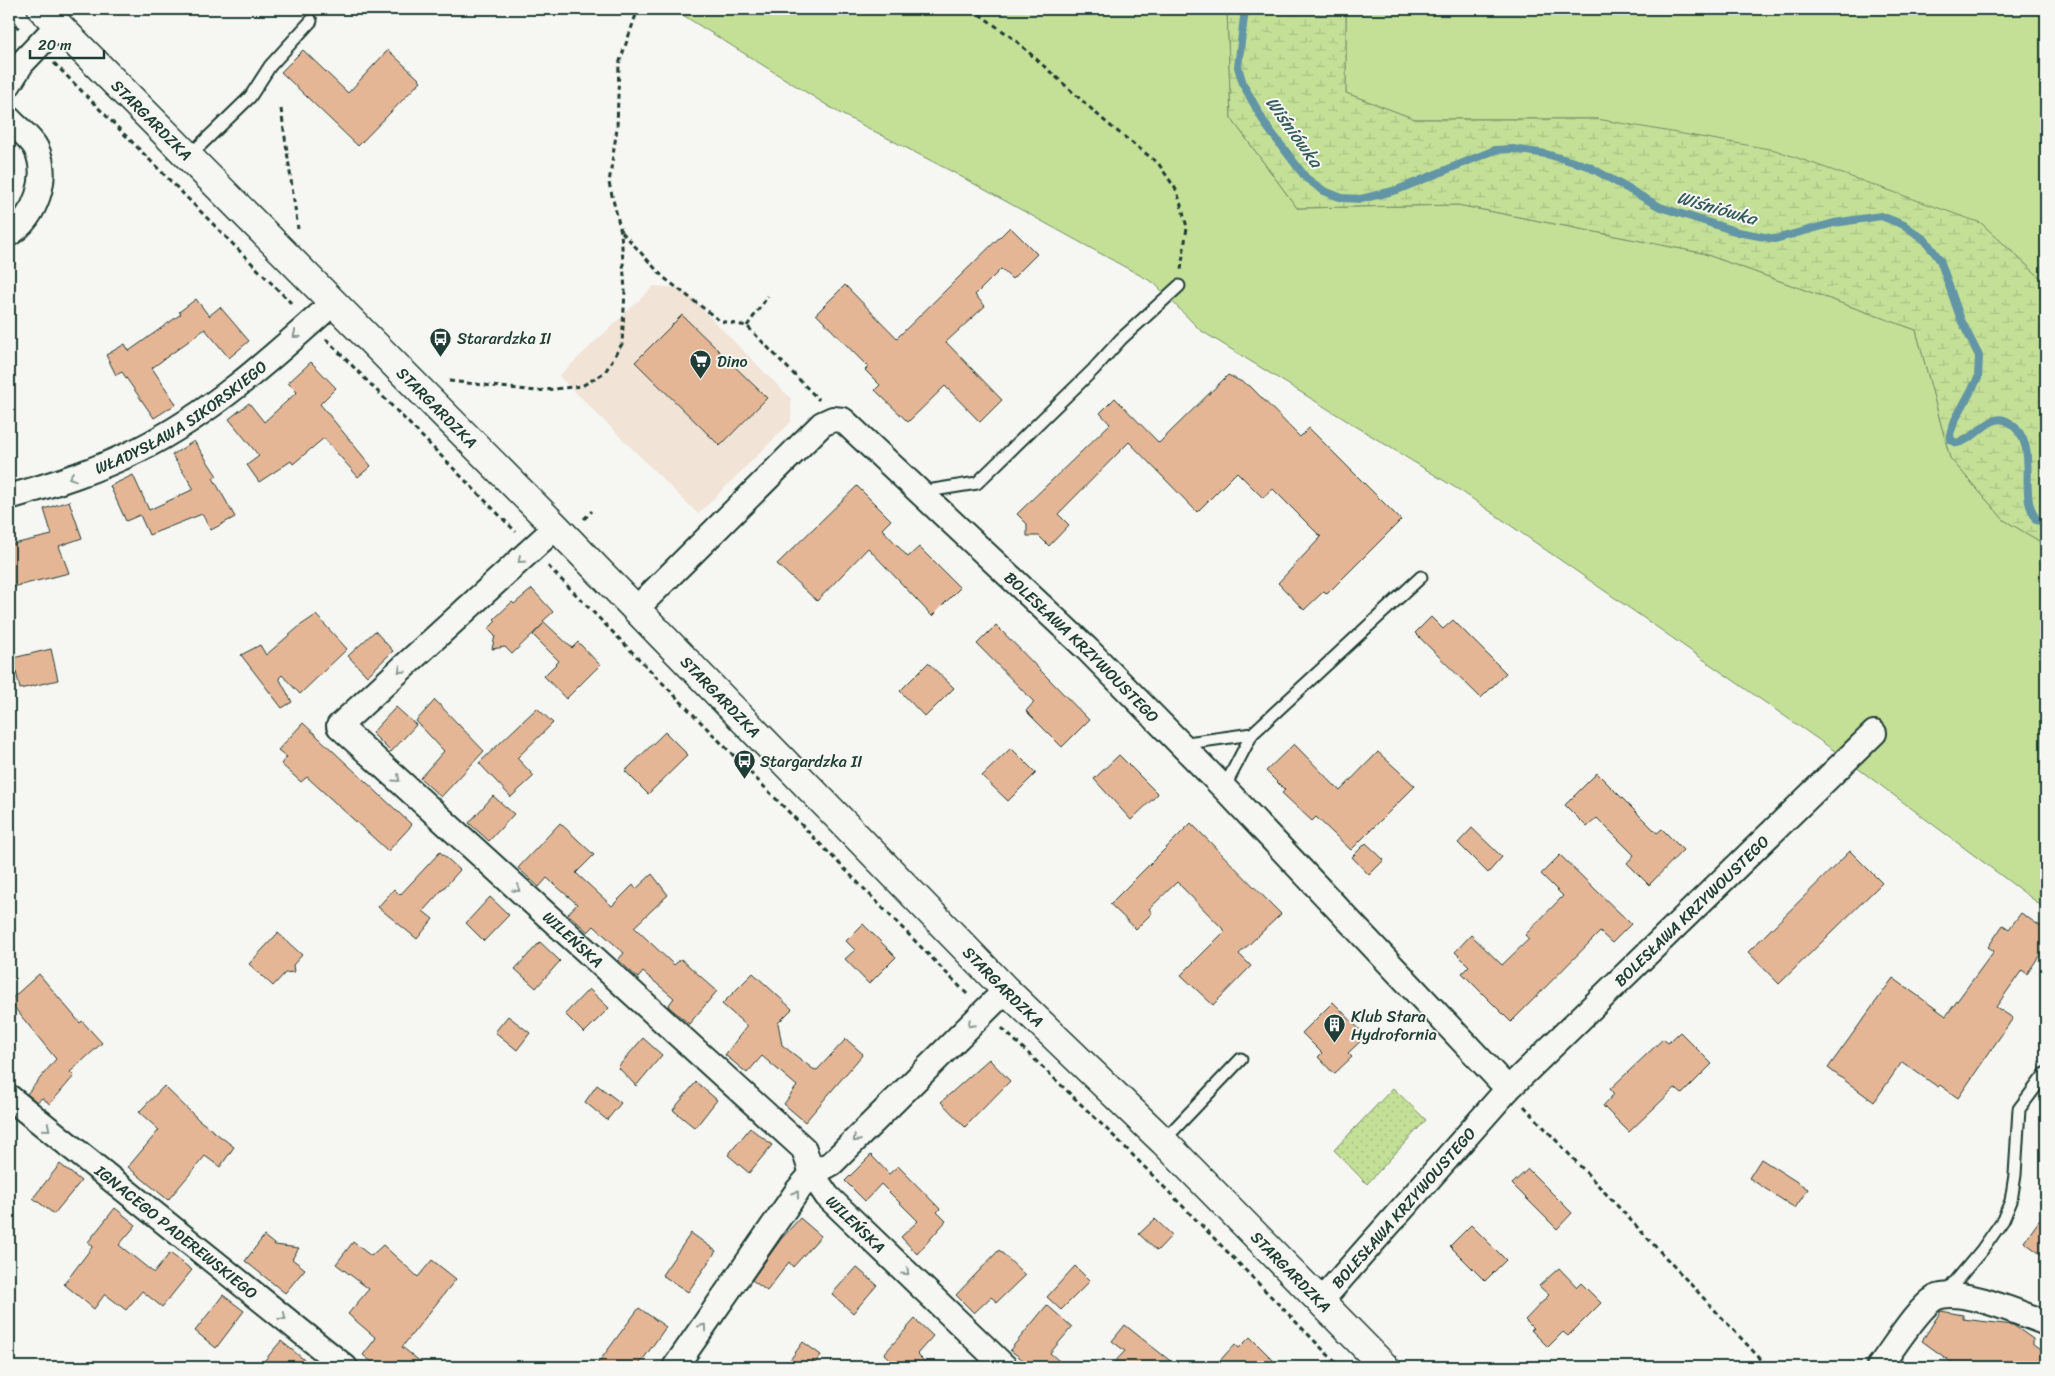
<svg xmlns="http://www.w3.org/2000/svg" width="2055" height="1376" viewBox="0 0 2055 1376" font-family="Sriracha,sans-serif">
<style>
.built{fill:#f1e3d6}
.grass{fill:#c4e097;stroke:#728e66}
.wetland{fill:url(#wetland-marsh);stroke:#728e66}
.park{fill:url(#park-dots);stroke:#728e66}
.lines{fill:none;stroke-linecap:round;stroke-linejoin:round}
.stream{stroke:#6295a5;stroke-width:8}
.building{fill:#e5b696;stroke:#1f3d34}
.service-casing{stroke:#1f3d34;stroke-width:15}
.minor-casing{stroke:#1f3d34;stroke-width:28}
.tertiary-casing{stroke:#1f3d34;stroke-width:31}
.path{stroke:#1f3d34;stroke-width:3;stroke-dasharray:5 4;stroke-linecap:butt}
.service{stroke:#f6f6f2;stroke-width:11}
.minor{stroke:#f6f6f2;stroke-width:24}
.tertiary{stroke:#f6f6f2;stroke-width:28}
.oneway{stroke:#8a9a93}
.labels{text-anchor:middle;stroke-width:4;stroke-linejoin:round;paint-order:stroke}
.street-label{font-size:16px;fill:#1f3d34;stroke:#f6f6f2}
.poi-label{font-size:16px;fill:#1f3d34;stroke:#f6f6f2;text-anchor:start}
.water-label{font-size:18px;font-style:italic;fill:#355a5a;stroke:#f6f6f2}
</style>
<defs>
<pattern id="wetland-marsh" width="20" height="14" patternUnits="userSpaceOnUse" patternTransform="scale(1.25)"><rect width="20" height="14" fill="#c4e097"/><path d="M1 5h8M5 5V1M11 12h8M15 12V8" fill="none" stroke="#a8c183"/></pattern>
<pattern id="park-dots" width="8" height="8" patternUnits="userSpaceOnUse" patternTransform="scale(1.25)"><rect width="8" height="8" fill="#c4e097"/><path d="M2 2h.1M6 6h.1" fill="none" stroke="#a8c183" stroke-width="1.8" stroke-linecap="round"/></pattern>
</defs>
<rect width="100%" height="100%" fill="#f6f6f2"/>
<filter id="ink" filterUnits="userSpaceOnUse"><feTurbulence type="fractalNoise" baseFrequency=".02" numOctaves="2"/><feDisplacementMap in="SourceGraphic" scale="10" xChannelSelector="R" yChannelSelector="G"/><feConvolveMatrix kernelMatrix="1 2 1 2 8 2 1 2 1" color-interpolation-filters="sRGB"/></filter>
<g filter="url(#ink)">
<polygon class="built" points="654,286 681,288 791,399 791,422 698,514 559,376"/>
<g class="grass">
<polygon points="673,9 1227,9 1231,118 1297,208 1458,205 1702,253 1916,330 1950,458 2004,520 2046,545 2046,909 1832,749 1464,493 1200,330 1154,283 949,170 841,114"/>
<polygon points="1346,9 2046,9 2046,283 1981,223 1597,119 1415,119 1346,93"/>
</g>
<polygon class="wetland" points="1227,9 1346,9 1346,93 1415,119 1597,119 1775,150 1981,223 2046,283 2046,545 2004,520 1950,458 1916,330 1702,253 1458,205 1297,208 1231,118"/>
<polygon class="park" points="1393,1088 1426,1120 1367,1184 1334,1150"/>
<g class="lines">
<path class="stream" d="M1245 9 1238 67 1243 84 1265 124 1306 178 1324 191 1342 198 1361 199 1397 190 1495 150 1513 149 1546 154 1588 166 1660 207 1738 232 1775 239 1834 223 1881 216 1904 225 1925 240 1940 260 1961 320 1979 356 1978 378 1955 420 1950 434 1951 440 1957 443C1975 439 1983 423 1996 420 2001 418 2006 420 2010 423 2036 442 2024 475 2029 502 2030 508 2034 514 2036 520L2046 522"/>
</g>
<g class="building">
<polygon points="303,50 348,93 388,50 421,81 358,146 281,72"/>
<polygon points="1010,227 1037,254 1012,279 1001,269 975,295 985,306 946,342 1002,400 980,422 945,386 908,422 875,390 880,385 865,370 868,367 816,314 845,285 897,338"/>
<polygon points="196,299 209,316 220,307 249,341 229,358 205,329 152,368 176,404 154,418 122,372 116,375 106,355 125,344 129,351 181,314 179,312"/>
<polygon points="682,315 767,398 720,446 635,362"/>
<polygon points="311,362 336,388 320,404 371,466 358,477 324,438 293,464 291,461 259,482 247,465 259,456 229,419 249,403 264,422 297,392 288,383"/>
<polygon points="1228,375 1250,386 1300,437 1309,428 1401,520 1327,594 1324,591 1304,610 1278,583 1321,537 1273,489 1263,498 1237,472 1197,512 1129,442 1058,514 1069,525 1049,546 1039,536 1027,536 1027,524 1017,514 1110,424 1100,413 1115,398 1159,443"/>
<polygon points="194,441 217,476 213,478 235,517 211,530 202,514 149,535 140,515 126,521 110,486 133,475 149,510 194,489 172,455"/>
<polygon points="857,486 891,520 882,529 908,557 919,547 960,588 932,616 868,548 817,601 777,564"/>
<polygon points="69,501 82,538 59,546 69,573 9,588 9,545 52,535 44,509"/>
<polygon points="532,589 553,612 543,621 572,648 578,642 600,665 566,699 544,676 559,661 533,635 544,623 512,654 505,647 492,649 495,636 488,629 496,621 494,619 512,602 514,604"/>
<polygon points="316,615 347,649 300,694 282,675 279,678 292,702 282,708 241,655 260,645 266,655 301,625"/>
<polygon points="1431,617 1443,629 1453,620 1506,673 1481,698 1415,633"/>
<polygon points="996,625 1089,720 1062,747 1026,711 1034,702 977,644"/>
<polygon points="375,631 393,651 367,676 348,656"/>
<polygon points="51,649 58,680 20,689 13,658"/>
<polygon points="928,663 954,688 925,717 900,691"/>
<polygon points="435,700 484,751 441,797 420,778 444,751 416,721"/>
<polygon points="396,707 416,725 391,752 372,733"/>
<polygon points="537,708 553,723 517,758 534,776 511,797 479,763"/>
<polygon points="303,723 412,825 388,851 307,777 301,782 281,764 287,757 278,750"/>
<polygon points="665,732 688,755 648,794 625,771"/>
<polygon points="1294,744 1340,791 1378,752 1415,786 1351,850 1316,817 1312,821 1282,793 1285,790 1266,771"/>
<polygon points="1011,748 1036,773 1008,801 982,776"/>
<polygon points="1119,755 1158,794 1131,820 1094,779"/>
<polygon points="1597,773 1657,833 1662,829 1683,850 1649,885 1627,863 1634,855 1597,818 1587,827 1565,805"/>
<polygon points="493,796 514,814 489,841 469,823"/>
<polygon points="560,823 594,855 576,873 612,906 633,885 636,889 652,874 668,895 634,927 674,965 681,959 717,991 689,1024 668,1006 674,998 643,972 638,978 618,960 624,953 594,926 588,932 568,914 577,904 547,878 539,887 518,868"/>
<polygon points="1191,823 1281,914 1239,954 1251,966 1213,1005 1181,975 1225,931 1177,882 1149,909 1152,913 1136,929 1110,904"/>
<polygon points="1472,828 1502,857 1488,873 1458,843"/>
<polygon points="1366,843 1384,860 1369,875 1352,857"/>
<polygon points="1850,851 1882,883 1779,984 1748,952"/>
<polygon points="440,852 460,870 423,911 433,919 417,939 378,907 394,889 400,895"/>
<polygon points="1560,855 1631,924 1612,943 1600,932 1511,1022 1462,973 1469,966 1455,952 1471,935 1502,965 1529,939 1525,935 1563,896 1541,874"/>
<polygon points="490,897 509,915 484,941 466,923"/>
<polygon points="2021,913 2046,930 2046,946 2027,974 2022,970 1996,1007 2013,1018 1958,1098 1940,1085 1938,1087 1902,1062 1874,1102 1828,1068 1893,978 1946,1016 1994,951 1988,947 2003,925 2009,929"/>
<polygon points="863,924 896,957 869,984 845,959 855,950 846,941"/>
<polygon points="278,933 302,955 293,965 294,972 285,973 273,986 249,964"/>
<polygon points="540,942 560,961 536,988 515,969"/>
<polygon points="753,973 792,1009 778,1023 782,1045 813,1069 817,1070 846,1039 863,1054 805,1122 784,1104 797,1086 762,1056 747,1073 725,1055 747,1026 722,1004"/>
<polygon points="39,974 80,1023 82,1021 102,1043 70,1072 74,1076 50,1104 42,1098 37,1102 27,1094 56,1059 9,1001"/>
<polygon points="589,989 609,1008 584,1033 565,1014"/>
<polygon points="1333,1002 1366,1036 1348,1053 1352,1057 1334,1074 1318,1057 1322,1053 1302,1033"/>
<polygon points="508,1016 530,1033 517,1050 495,1032"/>
<polygon points="1680,1032 1712,1064 1682,1094 1675,1088 1629,1132 1603,1106 1614,1094 1610,1089 1663,1039 1668,1043"/>
<polygon points="643,1038 662,1055 636,1086 618,1067"/>
<polygon points="989,1059 1010,1081 965,1127 941,1102"/>
<polygon points="696,1082 717,1100 695,1128 673,1110"/>
<polygon points="597,1085 621,1103 607,1120 585,1102"/>
<polygon points="164,1086 199,1120 234,1147 220,1167 205,1156 168,1200 128,1167 159,1130 139,1112"/>
<polygon points="750,1128 772,1145 749,1173 728,1155"/>
<polygon points="871,1155 889,1174 898,1166 940,1209 937,1212 946,1221 917,1254 901,1237 918,1221 881,1184 865,1201 845,1181"/>
<polygon points="1761,1159 1808,1189 1795,1208 1749,1178"/>
<polygon points="60,1164 81,1181 54,1214 33,1198"/>
<polygon points="1528,1169 1572,1213 1557,1229 1512,1184"/>
<polygon points="115,1208 136,1225 119,1245 154,1273 170,1253 192,1270 162,1307 142,1291 126,1310 105,1294 94,1309 64,1284 93,1246 88,1242"/>
<polygon points="2046,1211 2046,1258 2024,1242"/>
<polygon points="800,1218 821,1236 793,1267 789,1262 767,1291 752,1280 781,1239"/>
<polygon points="1155,1219 1172,1235 1157,1251 1139,1234"/>
<polygon points="1471,1225 1506,1260 1485,1281 1450,1246"/>
<polygon points="691,1233 716,1251 688,1292 662,1275"/>
<polygon points="264,1236 275,1245 299,1248 292,1259 305,1269 285,1293 245,1261"/>
<polygon points="353,1242 371,1256 383,1245 418,1277 432,1260 456,1279 402,1347 427,1367 378,1367 363,1355 376,1338 348,1314 369,1289 336,1264"/>
<polygon points="999,1250 1025,1275 997,1302 991,1297 974,1313 956,1295"/>
<polygon points="1075,1266 1090,1281 1061,1310 1047,1297"/>
<polygon points="856,1267 877,1285 853,1313 832,1294"/>
<polygon points="1559,1268 1577,1287 1581,1283 1601,1303 1568,1336 1563,1332 1548,1347 1531,1330 1533,1328 1525,1320 1549,1295 1539,1286"/>
<polygon points="223,1295 244,1311 216,1348 195,1331"/>
<polygon points="1047,1305 1072,1327 1050,1353 1066,1367 1039,1367 1033,1363 1031,1366 1010,1350"/>
<polygon points="639,1308 666,1327 644,1358 637,1367 595,1367"/>
<polygon points="1941,1311 1963,1315 1963,1319 2013,1325 2033,1339 2033,1345 2046,1354 2046,1367 1958,1367 1922,1341"/>
<polygon points="915,1319 933,1336 917,1354 930,1367 898,1367 884,1354"/>
<polygon points="1125,1325 1150,1345 1178,1367 1110,1367 1125,1351 1112,1341"/>
<polygon points="1250,1337 1280,1367 1214,1367 1235,1344 1239,1348"/>
<polygon points="281,1341 313,1367 259,1367"/>
<polygon points="803,1342 821,1355 812,1367 800,1367 790,1360"/>
</g>
<g class="lines">
<defs>
<g id="service">
<polyline points="188,157 250,97 270,66 311,21"/>
<polyline points="921,492 977,483 1093,370 1121,339 1179,286"/>
<polyline points="1180,744 1252,734 1421,577"/>
<polyline points="1224,788 1252,734"/>
<polyline points="1163,1141 1241,1059"/>
<polyline points="1945,1294 1982,1250 2003,1220 2011,1201 2015,1175 2019,1109 2046,1073"/>
</g>
<g id="minor">
<polyline points="9,84 22,63 58,25"/>
<path d="M9 119C17 128 31 138 36 148 50 177 36 217 9 234"/>
<path id="s1" d="M9 497C54 484 98 470 140 449 212 413 274 356 333 303"/>
<path id="s2" d="M556 527 339 726 804 1149 812 1174 827 1196 1005 1367"/>
<path id="s3" d="M636 609 822 424 833 419 843 420 1087 649 1224 788 1508 1089"/>
<path id="s4" d="M9 1097 345 1367"/>
<path id="s5" d="M1320 1302 1508 1089 1874 733"/>
<polyline points="675,1367 798,1190 812,1174 832,1163 1006,990"/>
<path d="M1879 1367C1892 1350 1918 1308 1935 1298 1959 1286 2021 1314 2046 1323"/>
</g>
<g id="tertiary">
<path id="s6" d="M42 9 556 527 1006 990 1163 1141 1385 1367"/>
</g>
</defs>
<use href="#service" class="service-casing"/>
<use href="#minor" class="minor-casing"/>
<use href="#tertiary" class="tertiary-casing"/>
<g class="path">
<polyline points="972,9 1014,39 1108,124 1158,163 1177,191 1187,227 1181,270"/>
<polyline points="9,18 21,31"/>
<polyline points="54,63 294,306"/>
<polyline points="281,109 298,229"/>
<polyline points="622,232 663,277 720,321 747,326 819,400"/>
<polyline points="747,326 768,296"/>
<polyline points="326,339 516,532"/>
<polyline points="449,381 536,391 582,386 605,372 622,344 625,291 621,232 609,183 617,128 619,64 638,9"/>
<polyline points="584,519 592,511"/>
<polyline points="548,566 967,994"/>
<polyline points="1002,1028 1121,1143 1340,1367"/>
<polyline points="1524,1106 1768,1367"/>
</g>
<use href="#service" class="service"/>
<use href="#minor" class="minor"/>
<use href="#tertiary" class="tertiary"/>
</g>
<defs><path id="oneway-chevron" d="M-2-3.5L2.5 0L-2 3.5" fill="none" stroke-width="1.6" stroke-linecap="round" stroke-linejoin="round" transform="scale(1.25)"/></defs>
<g class="oneway">
<use href="#oneway-chevron" transform="translate(296 335) rotate(140)"/>
<use href="#oneway-chevron" transform="translate(72 477) rotate(161)"/>
<use href="#oneway-chevron" transform="translate(521 560) rotate(138)"/>
<use href="#oneway-chevron" transform="translate(401 670) rotate(138)"/>
<use href="#oneway-chevron" transform="translate(397 779) rotate(42)"/>
<use href="#oneway-chevron" transform="translate(517 889) rotate(42)"/>
<use href="#oneway-chevron" transform="translate(971 1024) rotate(135)"/>
<use href="#oneway-chevron" transform="translate(47 1128) rotate(39)"/>
<use href="#oneway-chevron" transform="translate(856 1139) rotate(135)"/>
<use href="#oneway-chevron" transform="translate(796 1194) rotate(-54)"/>
<use href="#oneway-chevron" transform="translate(906 1272) rotate(44)"/>
<use href="#oneway-chevron" transform="translate(283 1317) rotate(39)"/>
<use href="#oneway-chevron" transform="translate(703 1327) rotate(-55)"/>
</g>
</g>
<defs>
<symbol id="bus-pin" viewBox="-11 -11 22 30"><path d="M0 17L-7.5 6A9.5 9.5 0 1 1 7.5 6Z" fill="#1f3d34" stroke="#f6f6f2"/><path d="M-5-6H5V4H4V6H2V4H-2V6H-4V4H-5ZM-3.5-4V0h7V-4ZM-3.5 1.2v1.5H-2V1.2ZM2 1.2v1.5H3.5V1.2Z" fill="#fff"/></symbol>
<symbol id="supermarket-pin" viewBox="-11 -11 22 30"><path d="M0 17L-7.5 6A9.5 9.5 0 1 1 7.5 6Z" fill="#1f3d34" stroke="#f6f6f2"/><path d="M-6-5.5h2.5l.6 2H6L4.5 2H-2.5L-4.4-4H-6ZM-1.5 3.2a1.3 1.3 0 1 0 .1 0ZM3 3.2a1.3 1.3 0 1 0 .1 0Z" fill="#fff"/></symbol>
<symbol id="building-pin" viewBox="-11 -11 22 30"><path d="M0 17L-7.5 6A9.5 9.5 0 1 1 7.5 6Z" fill="#1f3d34" stroke="#f6f6f2"/><path d="M-4-6H4V6H1V3H-1V6H-4ZM-2.5-4.3h1.7v1.8h-1.7ZM.8-4.3h1.7v1.8H.8ZM-2.5-1h1.7V.8h-1.7ZM.8-1h1.7V.8H.8Z" fill="#fff"/></symbol>
</defs>
<g fill-rule="evenodd">
<use href="#bus-pin" x="428" y="326" width="25" height="34"/>
<use href="#supermarket-pin" x="688" y="348" width="25" height="34"/>
<use href="#bus-pin" x="732" y="748" width="25" height="34"/>
<use href="#building-pin" x="1322" y="1012" width="25" height="34"/>
</g>
<g class="labels">
<g class="street-label">
<text dy="6" stroke="none"><textPath href="#s6" startOffset="156">STARGARDZKA</textPath></text>
<text dy="6" stroke="none"><textPath href="#s6" startOffset="561">STARGARDZKA</textPath></text>
<text dy="6" stroke="none"><textPath href="#s1" startOffset="191">WŁADYSŁAWA SIKORSKIEGO</textPath></text>
<text dy="6" stroke="none"><textPath href="#s3" startOffset="614">BOLESŁAWA KRZYWOUSTEGO</textPath></text>
<text dy="6" stroke="none"><textPath href="#s6" startOffset="966">STARGARDZKA</textPath></text>
<text dy="6" stroke="none"><textPath href="#s5" startOffset="540">BOLESŁAWA KRZYWOUSTEGO</textPath></text>
<text dy="6" stroke="none"><textPath href="#s2" startOffset="611">WILEŃSKA</textPath></text>
<text dy="6" stroke="none"><textPath href="#s6" startOffset="1371">STARGARDZKA</textPath></text>
<text dy="6" stroke="none"><textPath href="#s5" startOffset="126">BOLESŁAWA KRZYWOUSTEGO</textPath></text>
<text dy="6" stroke="none"><textPath href="#s2" startOffset="1016">WILEŃSKA</textPath></text>
<text dy="6" stroke="none"><textPath href="#s4" startOffset="215">IGNACEGO PADEREWSKIEGO</textPath></text>
<text dy="6" stroke="none"><textPath href="#s6" startOffset="1776">STARGARDZKA</textPath></text>
</g>
<g class="poi-label">
<text x="457" y="344">Starardzka II</text>
<text x="717" y="367">Dino</text>
<text x="760" y="767">Stargardzka II</text>
<text x="1351" y="1022">Klub Stara<tspan x="1351" dy="18">Hydrofornia</tspan></text>
</g>
<g class="water-label">
<text transform="translate(1294 132) rotate(54)" y="6">Wiśniówka</text>
<text transform="translate(1717 208) rotate(16)" y="6">Wiśniówka</text>
</g>
</g>
<rect width="2055" height="1376" fill="none" stroke="#f6f6f2" stroke-width="30"/>
<rect x="15" y="15" width="2025" height="1346" fill="none" stroke="#1f3d34" stroke-width="2" filter="url(#ink)"/>
<path d="M30 50v8h74v-8" fill="none" stroke="#1f3d34" stroke-width="2.5"/>
<text x="38" y="50" font-size="15" fill="#1f3d34" stroke="#f6f6f2" stroke-width="4" paint-order="stroke">20 m</text>
</svg>
